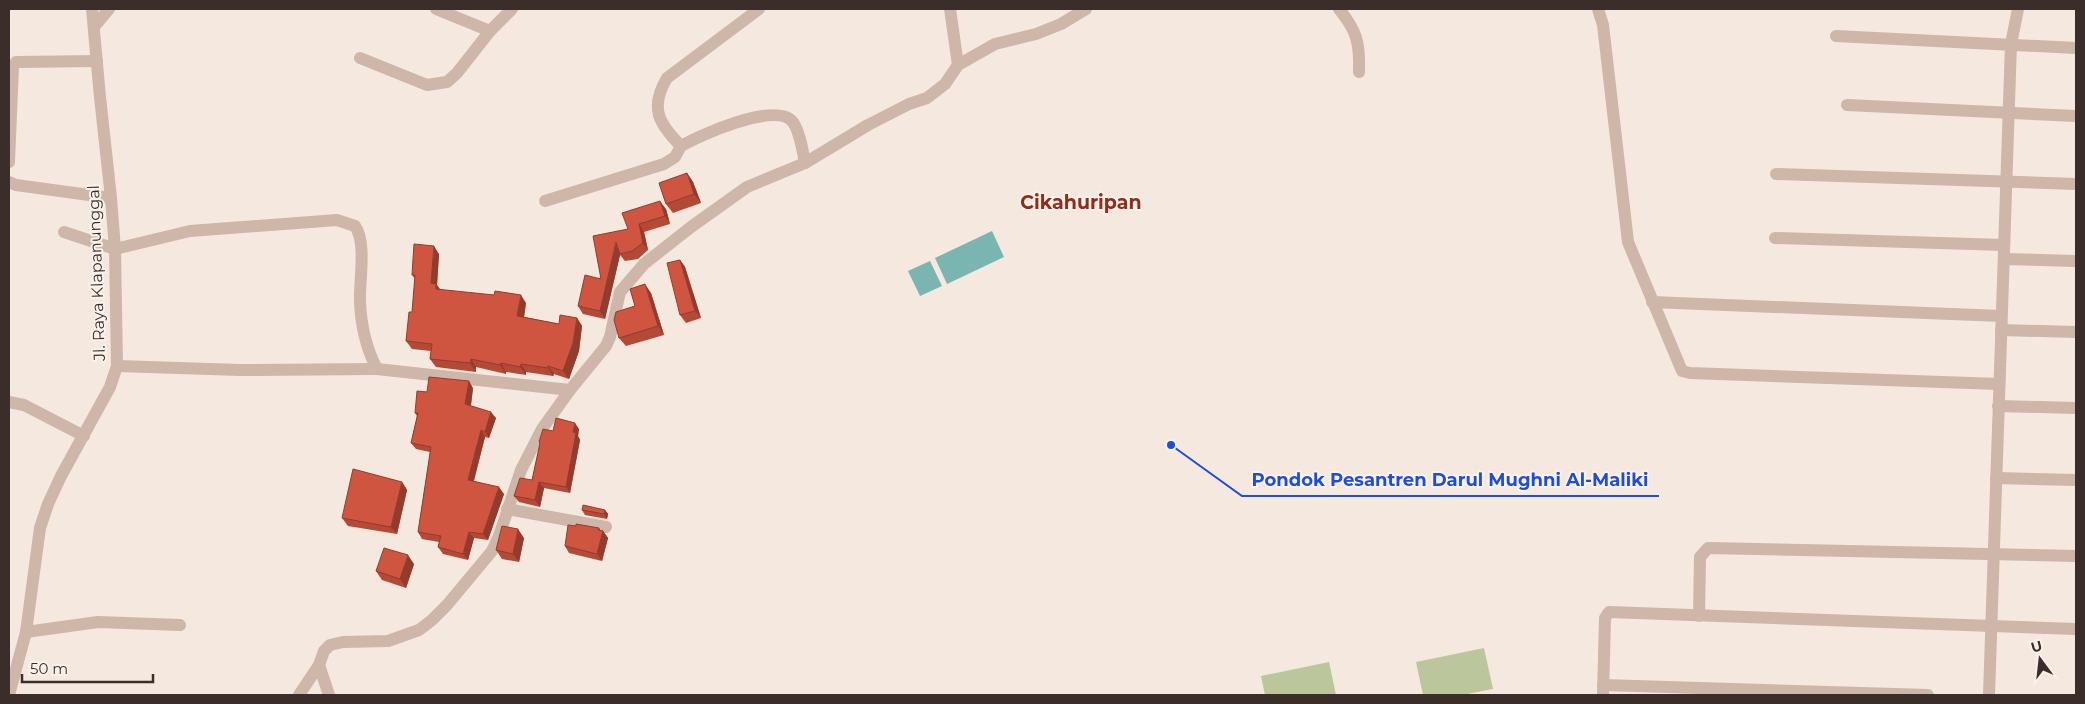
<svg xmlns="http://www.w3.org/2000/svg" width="2085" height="704" viewBox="0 0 2085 704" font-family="Montserrat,sans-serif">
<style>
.pitch{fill:#bcc69c}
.water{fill:#7ab5b2}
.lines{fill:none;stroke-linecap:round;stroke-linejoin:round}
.minor{stroke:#ceb6a8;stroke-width:12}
.wall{fill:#b34937}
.shaded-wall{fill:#923c2d}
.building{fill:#d05540;stroke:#923c2d}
.labels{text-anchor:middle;stroke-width:4;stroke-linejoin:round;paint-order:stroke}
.street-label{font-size:16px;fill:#3b2d29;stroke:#fcf2eb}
.quarter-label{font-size:19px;font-weight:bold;fill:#912b1a;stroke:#fcf2eb}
.leader{fill:none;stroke:#1d4ed8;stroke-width:2}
.callout-dot{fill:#1d4ed8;stroke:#fcf2eb;stroke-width:2}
.callout-label{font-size:18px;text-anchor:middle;font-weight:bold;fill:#1d4ed8;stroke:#fcf2eb;stroke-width:4;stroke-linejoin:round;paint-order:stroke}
</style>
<rect width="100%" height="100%" fill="#f5e8de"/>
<g class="pitch">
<polygon points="1484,648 1493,689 1462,695 1423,695 1416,662"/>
<polygon points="1329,662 1336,695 1265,695 1261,676"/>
</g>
<g class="water">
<polygon points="992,231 1004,257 947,284 935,258"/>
<polygon points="930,261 942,286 920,296 908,271"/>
</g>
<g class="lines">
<g class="minor">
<polyline points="436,9 490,31"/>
<path d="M759 9 667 78C649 108 659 124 681 146 700 135 772 103 791 120 799 127 803 152 805 163"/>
<polyline points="950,9 958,65"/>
<path d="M1339 9C1357 31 1360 43 1359 72"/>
<polyline points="1598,9 1603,25 1628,242 1682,371 1690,373 1999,384"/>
<polyline points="94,27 109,9"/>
<polyline points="1836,36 2076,48"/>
<polyline points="360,58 427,85 447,82 457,73 490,31 512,9"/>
<polyline points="1847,105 2076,116"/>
<polyline points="9,162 13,66 16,62 97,61"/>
<polyline points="1776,174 2076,184"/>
<polyline points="9,182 16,185 111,198"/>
<polyline points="545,201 664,164 675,157 681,146"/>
<path d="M64 232 115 249 190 231 337 220 355 226C367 243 359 281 360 302 361 326 366 348 377 369L570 390"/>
<polyline points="1775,238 2004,245"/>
<polyline points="2004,259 2076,261"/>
<polyline points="1652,302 2001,316"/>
<polyline points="2001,330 2076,332"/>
<polyline points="117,366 240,370 377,369"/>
<polyline points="9,402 24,405 84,436"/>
<polyline points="1998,406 2076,408"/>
<polyline points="1996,478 2076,480"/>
<polyline points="507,509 606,527"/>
<polyline points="1699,616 1700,557 1708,548 2076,556"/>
<polyline points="26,632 98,622 180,625"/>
<polyline points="319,665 329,695"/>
<polyline points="1603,685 1928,695"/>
<polyline points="9,695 26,632 40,528 48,504 61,476 110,387 117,366 115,249 111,198 100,97 92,9"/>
<polyline points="299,695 319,665 324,651 330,645 343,642 388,641 419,630 432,620 447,605 492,551 499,536 521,470 542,429 570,390 606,346 610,337 620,292 644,264 691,227 747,187 805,163 868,125 909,104 927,98 945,84 958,65 995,44 1036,34 1061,24 1086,9"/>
<polyline points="1603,695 1605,618 1609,612 2076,629"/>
<polyline points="1989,695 2011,44 2018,9"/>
</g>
</g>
<g class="wall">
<polygon points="687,173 693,182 701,203 673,213 666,204"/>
<polygon points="666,209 670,224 644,232 648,250 638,259 625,261 620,255 605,319 583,314 578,306 601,279 628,229"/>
<polygon points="439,254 437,285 440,290 526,303 524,317 559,324 577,318 582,326 579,351 569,379 554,374 553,376 526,372 526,375 506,372 506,374 476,367 476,372 436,367 430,359 431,351 412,349 406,341 412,312 415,279 412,275"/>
<polygon points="680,260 685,267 701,318 686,323 680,315"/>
<polygon points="651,293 664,335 626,346 619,338 635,306"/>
<polygon points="473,388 471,406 496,418 489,438 485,437 474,481 504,494 488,540 474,538 468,560 443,554 438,547 439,542 422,539 418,532 430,452 416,449 411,443 417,416 415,413 427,392"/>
<polygon points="579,429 578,436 580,440 570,493 544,488 540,507 519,502 514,496 532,480 540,444 539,442 553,431"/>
<polygon points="402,482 407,490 397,534 348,526 342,518"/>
<polygon points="582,510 605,510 608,514 607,519 585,515"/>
<polygon points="601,531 603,531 608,538 602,561 569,553 565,546"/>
<polygon points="524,538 519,562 502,559 496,550"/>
<polygon points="414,564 406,588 382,580 376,571"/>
</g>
<g class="shaded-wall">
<polygon points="687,173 693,182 701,203 694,194"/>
<polygon points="660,201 666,209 670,224 665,216"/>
<polygon points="639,224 644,232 648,250 643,243"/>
<polygon points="616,242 620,255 605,319 600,311"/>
<polygon points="434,246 439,254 437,285 442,292 441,297 431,283"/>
<polygon points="680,260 685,267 701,318 695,311"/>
<polygon points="645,284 651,293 664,335 658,326"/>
<polygon points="521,295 526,303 523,324 517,316"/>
<polygon points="577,318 582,326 579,351 569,379 563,371"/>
<polygon points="471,359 476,367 476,372 470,363"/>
<polygon points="501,363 506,372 506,374 500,365"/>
<polygon points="521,364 526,372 526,375 520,367"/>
<polygon points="548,366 554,374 553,376 548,368"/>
<polygon points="469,381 473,388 470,411 465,404"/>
<polygon points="491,412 496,418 489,438 485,432"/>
<polygon points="575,423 579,429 578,436 580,440 570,493 566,487 573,432"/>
<polygon points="481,430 485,437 472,487 468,480"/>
<polygon points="402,482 407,490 397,534 391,527"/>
<polygon points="539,482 544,488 540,507 535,500"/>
<polygon points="499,487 504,494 488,540 483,534"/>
<polygon points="605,510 608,514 607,519 604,514"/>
<polygon points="599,528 603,534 603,531 608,538 602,561 597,554"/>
<polygon points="518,529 524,538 519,562 513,554"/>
<polygon points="469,532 474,538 468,560 463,554"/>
<polygon points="408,555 414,564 406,588 400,579"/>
</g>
<g class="building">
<polygon points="687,173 694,194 666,204 659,183"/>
<polygon points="660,201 665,216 639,224 643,243 632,251 620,254 616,242 600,311 578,306 585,275 601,279 593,236 628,229 622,213"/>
<polygon points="414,244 434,246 431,283 436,284 436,289 494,295 495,291 521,295 517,316 559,324 560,315 577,318 573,343 563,371 548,366 548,368 521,364 520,367 501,363 500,365 471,359 470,363 430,359 432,344 406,341 409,312 412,312 415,275 412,275"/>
<polygon points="680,260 695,311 680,315 667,263"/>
<polygon points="645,284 658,326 619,338 614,320 616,312 635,306 630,289"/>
<polygon points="429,377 469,381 465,404 491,412 485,432 481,430 468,480 499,487 483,534 469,532 463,554 438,547 441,536 418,532 431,447 411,443 418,413 415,413 417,391 427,392"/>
<polygon points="556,418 575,423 573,432 576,433 566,487 539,482 535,500 514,496 520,478 532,480 540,443 539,442 543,429 553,431"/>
<polygon points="353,469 402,482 391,527 342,518"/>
<polygon points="583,505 605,510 604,514 582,510"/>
<polygon points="576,524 599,528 598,530 603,531 597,554 565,546 568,525 576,526"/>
<polygon points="502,526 518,529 513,554 496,550"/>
<polygon points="384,548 408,555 400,579 376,571"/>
</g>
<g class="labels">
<g class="street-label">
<text transform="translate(96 273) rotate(-92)" y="6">Jl. Raya Klapanunggal</text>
</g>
<g class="quarter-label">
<text x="1081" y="209">Cikahuripan</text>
</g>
</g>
<path class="leader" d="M1171 445L1242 496H1659"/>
<circle class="callout-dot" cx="1171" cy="445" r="5"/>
<g class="callout-label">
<text x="1450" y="486">Pondok Pesantren Darul Mughni Al-Maliki</text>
</g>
<rect width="2085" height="704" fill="none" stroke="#3b2d29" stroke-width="20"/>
<g transform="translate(2040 659) rotate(345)" stroke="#fcf2eb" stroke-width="4" paint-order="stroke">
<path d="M0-4L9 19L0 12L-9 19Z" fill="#3b2d29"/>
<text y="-8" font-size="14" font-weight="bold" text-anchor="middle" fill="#3b2d29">U</text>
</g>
<path d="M22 674v8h131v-8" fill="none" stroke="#3b2d29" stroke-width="2.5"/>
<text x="30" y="674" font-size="15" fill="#3b2d29" stroke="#fcf2eb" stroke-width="4" paint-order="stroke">50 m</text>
</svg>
